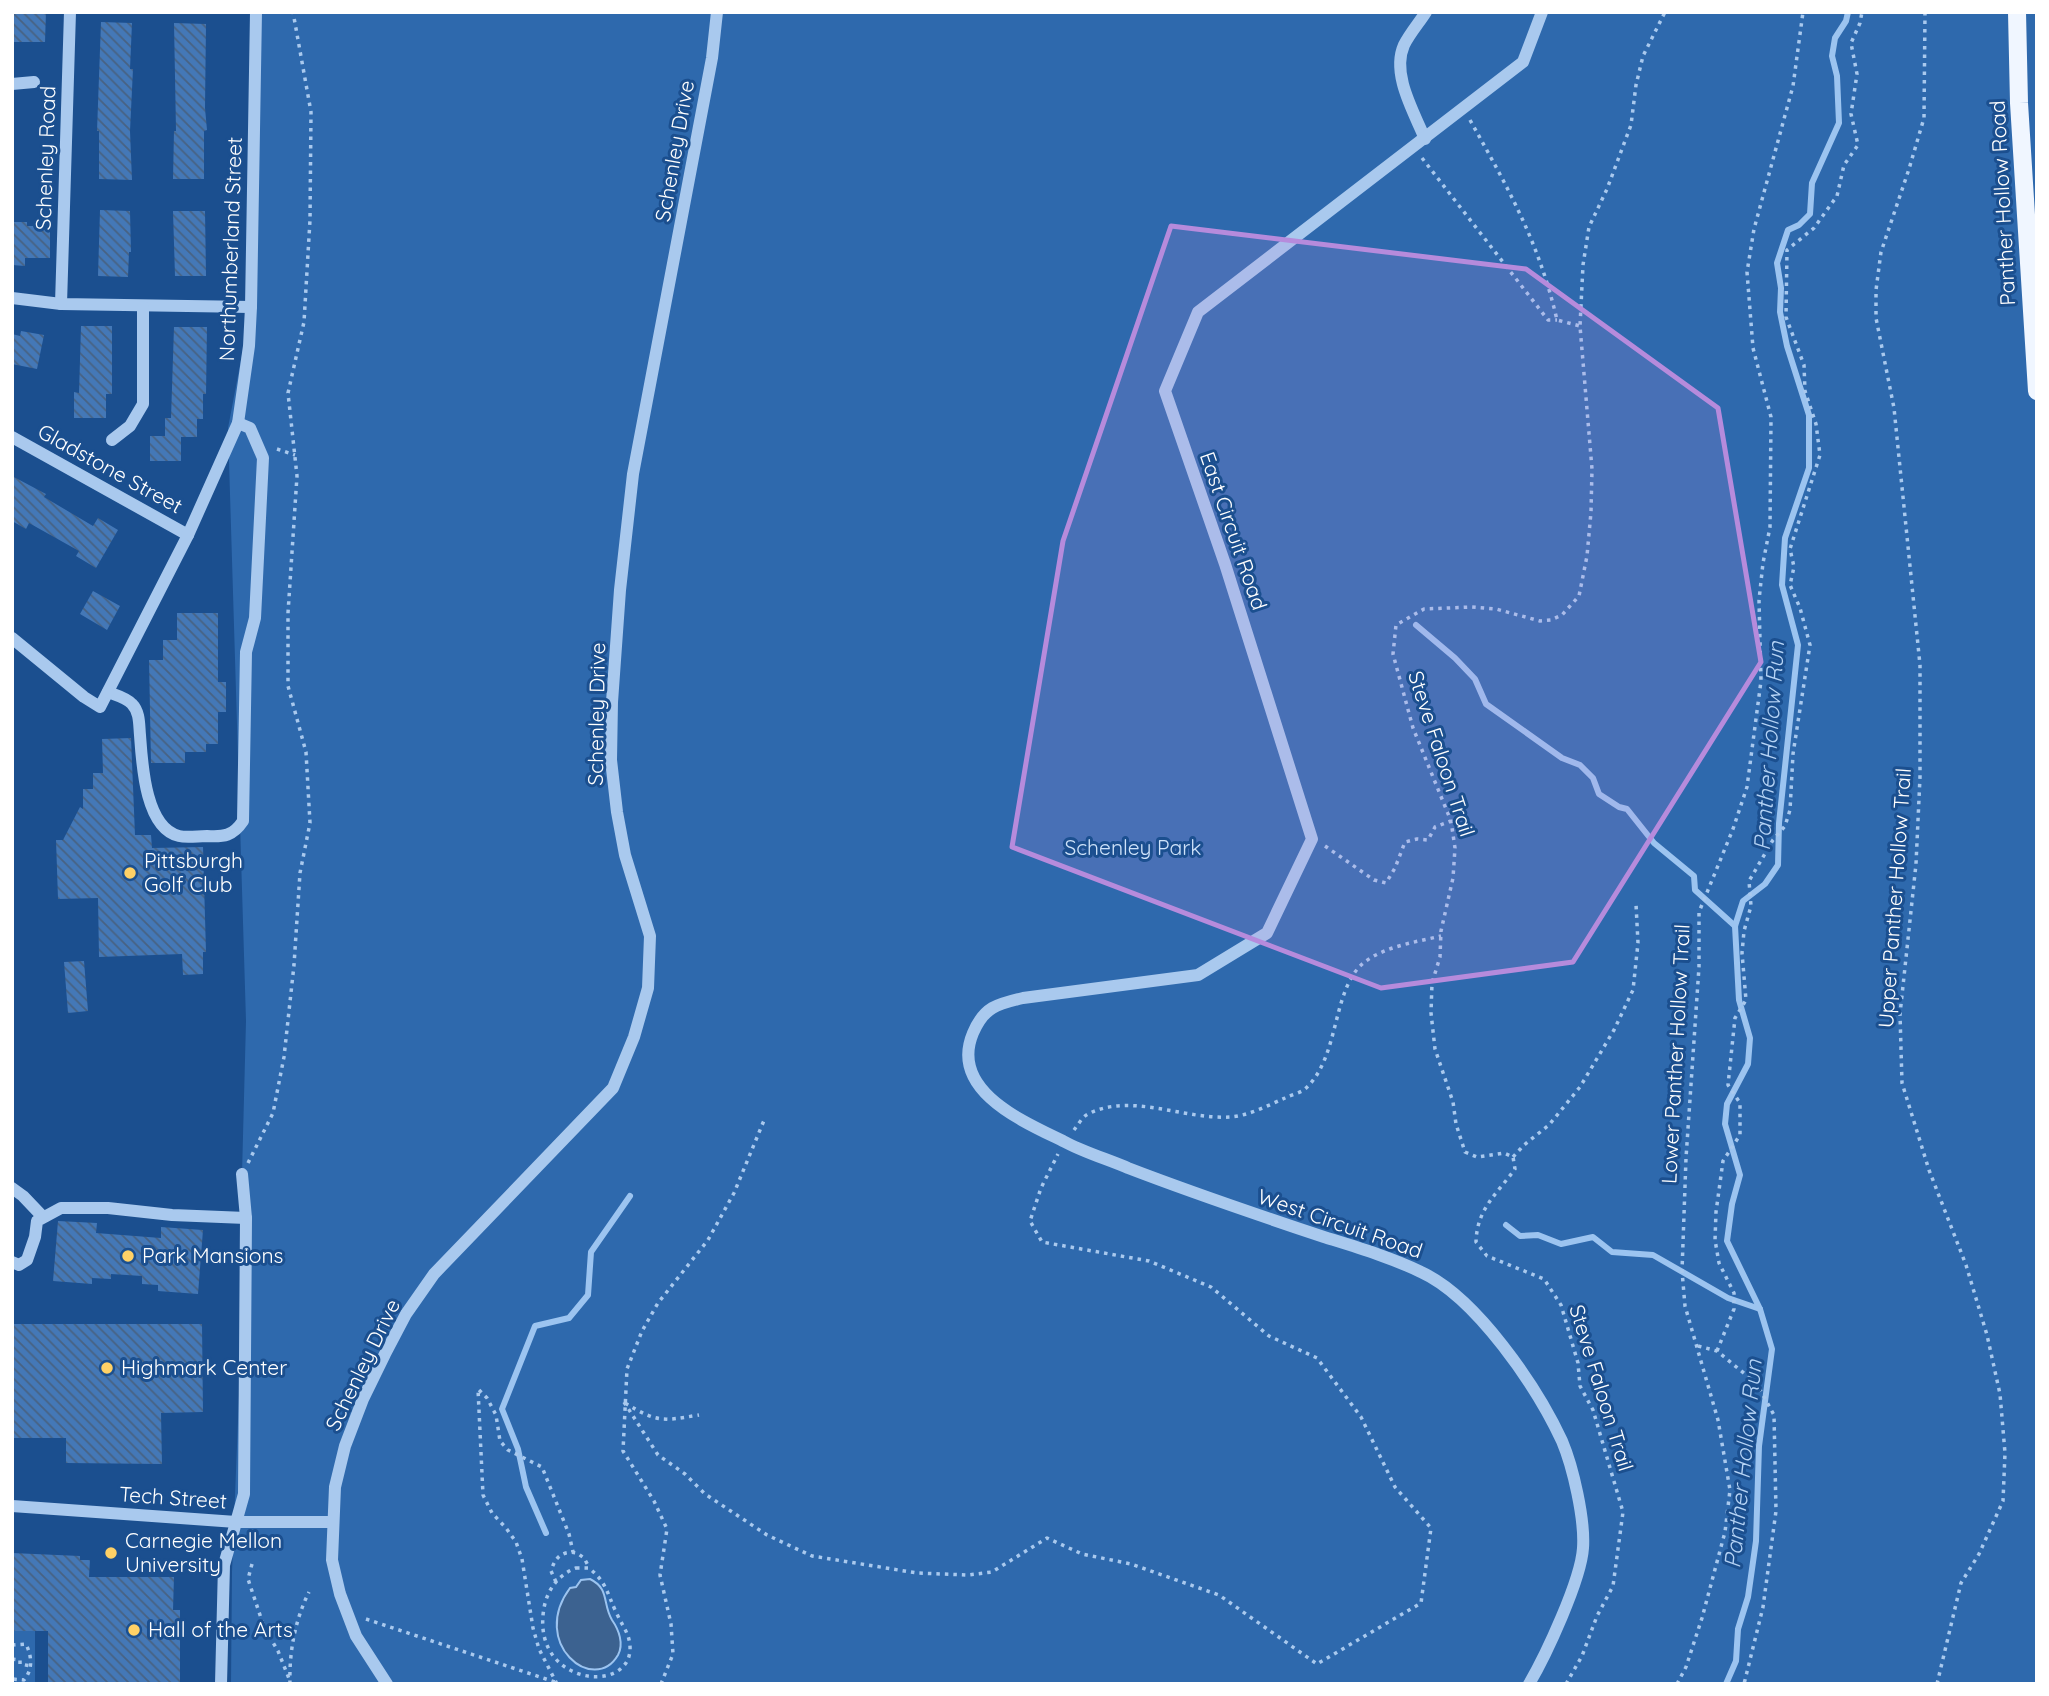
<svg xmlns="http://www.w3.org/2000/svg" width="2049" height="1696" viewBox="0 0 2049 1696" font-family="Quicksand,sans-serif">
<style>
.green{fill:#2e69ad}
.water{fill:#3c6290;stroke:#9cc4f0;stroke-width:2}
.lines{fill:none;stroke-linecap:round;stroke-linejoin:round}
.stream{stroke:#9cc4f0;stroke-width:6}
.building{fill:url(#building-back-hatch)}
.path{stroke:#a9c9ee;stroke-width:3.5;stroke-dasharray:3.5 5;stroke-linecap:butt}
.minor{stroke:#a9c9ee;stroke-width:12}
.major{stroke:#f0f6ff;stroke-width:18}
.marked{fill:#b68bdc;fill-opacity:0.2;stroke:#b68bdc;stroke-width:5;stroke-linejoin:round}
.poi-dot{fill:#ffd166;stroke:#1b4f8f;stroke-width:2.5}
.labels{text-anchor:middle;stroke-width:6;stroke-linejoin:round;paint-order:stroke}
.street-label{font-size:21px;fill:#fff;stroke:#1b4f8f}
.park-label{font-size:21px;fill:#cfe3fa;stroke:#1b4f8f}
.poi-label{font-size:21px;fill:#fff;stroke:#1b4f8f;text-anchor:start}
.water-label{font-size:23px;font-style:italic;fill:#b5d3f5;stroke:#1b4f8f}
</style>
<defs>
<pattern id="building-back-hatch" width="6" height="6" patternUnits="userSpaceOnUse" patternTransform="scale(1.75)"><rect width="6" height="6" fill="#4478b7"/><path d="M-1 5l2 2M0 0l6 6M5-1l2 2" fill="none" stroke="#486282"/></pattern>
</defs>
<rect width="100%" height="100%" fill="#1b4f8f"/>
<g class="green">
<polygon points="256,12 2037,12 2037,1684 231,1684 232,1572 246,1218 242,1174 246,1021 228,428 251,307"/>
<rect x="12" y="1631" width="23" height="53"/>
</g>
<path class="water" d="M590 1579C610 1589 602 1603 612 1620 619 1630 624 1644 618 1655 594 1696 529 1643 570 1588L576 1587 581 1580Z"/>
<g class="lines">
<g class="stream">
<polyline points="1416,625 1455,658 1475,679 1486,704 1562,758 1580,765 1593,778 1599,794 1619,807 1627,809 1654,843 1694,876 1695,890 1735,926"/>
<polyline points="1506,1225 1520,1236 1538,1235 1561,1244 1593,1237 1612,1252 1653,1255 1728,1298 1760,1309"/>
<polyline points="546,1533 526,1487 518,1449 502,1409 535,1326 569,1318 588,1295 591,1252 630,1196"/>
<polyline points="1726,1684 1736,1661 1738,1629 1748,1597 1756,1541 1759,1446 1772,1349 1760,1309 1727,1241 1732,1204 1740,1175 1725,1124 1727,1104 1748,1064 1750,1038 1739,1000 1735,926 1743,901 1765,884 1778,865 1779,823 1798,645 1782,585 1785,538 1809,468 1809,415 1787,346 1780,312 1781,288 1777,263 1788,230 1799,225 1810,214 1812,183 1839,123 1837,76 1832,56 1835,38 1846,21 1848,12"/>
</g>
</g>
<g class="building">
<polygon points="21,12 46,12 45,42 12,42 12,14"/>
<polygon points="101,22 132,23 130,69 133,69 130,131 132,180 99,179 99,131 97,131"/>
<polygon points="174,23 206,24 205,108 207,130 204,131 204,179 173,179 174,131 176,131"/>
<polygon points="100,210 130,211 131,252 129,252 128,277 98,276"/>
<polygon points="173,211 205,211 206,276 175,276"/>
<polygon points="12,222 27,222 27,226 50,226 50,258 25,258 25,266 12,265"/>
<polygon points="81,326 112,326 112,394 106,394 106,418 74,418 74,392 79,393"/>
<polygon points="174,327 207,327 206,394 203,394 203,419 197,419 197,437 181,437 181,461 150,461 150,436 165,436 165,418 171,418"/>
<polygon points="21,331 44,335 37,369 12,364 12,334 20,336"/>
<polygon points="12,476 46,494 44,497 93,526 98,518 118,530 96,568 76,556 79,551 29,523 26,529 12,521"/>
<polygon points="93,591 120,606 107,630 80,614"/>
<polygon points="177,613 218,613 218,682 226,682 226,712 218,712 218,744 206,744 206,752 185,752 185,763 151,763 149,660 163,660 163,640 177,640"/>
<polygon points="131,738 135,835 151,835 152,848 203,847 206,952 203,952 203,974 183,975 182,954 99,957 98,898 58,899 56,840 63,840 80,807 83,809 83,789 93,789 93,773 103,773 102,739"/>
<polygon points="84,961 88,1011 68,1013 64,962"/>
<polygon points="58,1221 97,1223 96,1233 161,1238 161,1227 203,1230 198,1294 158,1291 158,1285 142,1284 142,1276 111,1274 111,1279 92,1278 92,1284 53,1281"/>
<polygon points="12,1324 202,1324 203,1412 161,1413 162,1464 66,1463 66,1438 12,1438"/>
<polygon points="12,1553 80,1556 80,1560 90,1560 89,1577 174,1577 173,1610 180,1610 180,1684 48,1684 48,1631 12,1631"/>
</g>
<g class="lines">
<g class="path">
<polyline points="1925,12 1924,118 1909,169 1881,252 1876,290 1876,318 1894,408 1920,665 1920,777 1916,864 1900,1014 1902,1083 1929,1170 1966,1265 1987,1335 2000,1394 2005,1453 2003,1501 1979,1554 1961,1583 1937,1684"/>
<path d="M1470 120C1508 188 1539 242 1557 320L1580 326"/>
<polyline points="1422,158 1548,320 1557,320"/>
<polyline points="277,449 295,455"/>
<polyline points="1325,846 1374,880 1386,883 1395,868 1405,842 1417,839 1428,840 1435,827 1451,821"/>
<path d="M1074 1130C1078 1125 1082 1117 1088 1114 1131 1092 1184 1120 1230 1117 1248 1116 1269 1105 1285 1098 1291 1095 1300 1093 1305 1089 1341 1057 1331 986 1366 961 1387 946 1416 942 1441 936"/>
<polyline points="1513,1157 1524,1145 1549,1125 1580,1087 1614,1030 1633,990 1638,943 1636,904"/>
<polyline points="248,1163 273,1113 284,1057 294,965 300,873 310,823 306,752 288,686 288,613 297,476 288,393 304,322 310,220 311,112 293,12"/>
<polyline points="1698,1346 1717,1351 1757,1384 1774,1415 1776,1511 1763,1607 1744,1684"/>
<polyline points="1717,1351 1734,1309 1734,1293 1719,1263 1715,1240 1716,1212 1723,1161 1740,1135 1740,1103 1728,1085 1735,1018 1746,1000 1742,953 1744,931 1751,906 1749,881 1773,840 1785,826 1790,810 1793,754 1810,645 1800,608 1790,585 1794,567 1790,549 1820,455 1816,424 1805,391 1804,365 1786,317 1787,250 1814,228 1837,196 1844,165 1858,145 1851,114 1857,74 1851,43 1860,23 1862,12"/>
<polyline points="624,1402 658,1455 685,1474 705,1494 767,1535 812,1556 917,1573 968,1575 992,1572 1047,1538 1082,1554 1131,1564 1219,1595 1317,1664 1421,1603 1431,1528 1395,1487 1361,1417 1317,1358 1269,1336 1211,1287 1149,1261 1042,1242 1030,1221 1041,1188 1058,1154"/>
<path d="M625 1403C658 1423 662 1421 699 1415"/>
<polyline points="252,1564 248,1579 264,1627 278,1651 290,1681"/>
<path d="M576 1568H589C607 1583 607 1593 616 1612 620 1621 625 1628 628 1636 647 1696 529 1692 544 1608 547 1590 559 1574 576 1568Z"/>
<path d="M556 1582 551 1571C555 1557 563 1550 577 1553L584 1558 589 1567"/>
<polyline points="366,1619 555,1682"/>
<path d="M12 1645 26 1644C32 1657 33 1669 24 1680L12 1679"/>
<polyline points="12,1659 20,1660 20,1664 31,1666"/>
<path d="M290 1684C289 1652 295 1620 309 1592"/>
<polyline points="557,1684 539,1649 533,1628 522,1559 516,1542 506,1528 492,1513 483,1495 478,1389 487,1398 496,1415 500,1441 508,1450 542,1467 569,1534 573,1552"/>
<polyline points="661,1684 673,1654 671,1624 660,1575 667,1529 654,1501 623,1451 627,1369 642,1331 658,1303 708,1240 734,1193 765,1118"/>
<path d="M1566 1684 1582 1656 1597 1616 1613 1586 1623 1512 1593 1410 1580 1386 1578 1363 1561 1305 1544 1279 1487 1256 1476 1242C1477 1209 1496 1195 1515 1169L1513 1157 1504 1153 1477 1157 1465 1152 1456 1124 1453 1102 1435 1049 1431 1013 1432 983 1440 957 1441 931 1453 878 1455 848 1451 821 1413 728 1393 654 1396 625 1424 609 1472 607 1496 609 1540 621 1551 620 1562 615 1579 596 1587 556 1591 512 1592 469 1580 326 1583 265 1589 227 1607 189 1631 125 1636 85 1643 56 1665 12"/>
<polyline points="1677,1684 1686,1667 1702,1618 1725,1532 1730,1490 1718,1420 1685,1306 1682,1271 1686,1158 1699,967 1699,912 1733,829 1747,787 1761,681 1759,600 1763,563 1770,527 1771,417 1753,348 1747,272 1754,229 1793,86 1803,12"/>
</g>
<g class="minor">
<polyline points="12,84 34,82"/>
<path d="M1425 139C1414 112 1391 74 1404 45 1410 33 1419 23 1426 12"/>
<polyline points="12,298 61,304 251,307"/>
<polyline points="61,304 70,12"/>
<polyline points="12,437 188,535"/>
<polyline points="112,440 130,426 143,404 143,307"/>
<polyline points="12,638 84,697 100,707 188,535 238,423 249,346 251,307 256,12"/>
<path d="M108 692C116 695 127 698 132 704 140 712 139 725 140 735 142 763 145 828 179 836 187 838 198 836 207 836 224 837 233 836 243 821L246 652 255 618 263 458 250 428 238 423"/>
<polyline points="12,1188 23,1196 43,1217"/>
<polyline points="12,1262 19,1265 27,1260 35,1237 37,1221 61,1208 108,1208 172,1215 246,1218"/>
<polyline points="12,1506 236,1522 332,1522"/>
<polyline points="221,1684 224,1565 244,1494 246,1218 242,1174"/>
<polyline points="387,1684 356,1636 340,1594 332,1560 335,1487 345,1446 363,1399 385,1354 406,1314 434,1274 613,1088 634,1037 648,988 650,936 625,855 617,812 611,760 612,702 620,590 633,474 712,58 717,12"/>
<path d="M1529 1684C1546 1655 1581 1580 1583 1548 1585 1519 1573 1467 1562 1441 1537 1387 1476 1297 1421 1272 1390 1257 1356 1247 1324 1237 1258 1215 1193 1193 1128 1168 1107 1159 1083 1152 1063 1141 1022 1121 949 1090 973 1033 984 1007 997 1004 1023 998L1198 975 1267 933 1312 839 1225 564 1165 391 1198 312 1523 62 1542 12"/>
</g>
<polyline class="major" points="2017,12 2019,103 2037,391"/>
</g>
<path class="marked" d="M1171 226 1526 269 1718 408 1761 662 1573 962 1381 988 1012 847 1063 541Z"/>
<g class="poi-dot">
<circle cx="130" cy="873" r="7"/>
<circle cx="128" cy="1256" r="7"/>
<circle cx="107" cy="1368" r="7"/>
<circle cx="111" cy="1553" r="7"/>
<circle cx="134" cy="1630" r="7"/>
</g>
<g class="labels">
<g class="street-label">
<text transform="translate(675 151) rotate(-80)" y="7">Schenley Drive</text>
<text transform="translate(46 158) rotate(-88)" y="7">Schenley Road</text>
<text transform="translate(2003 203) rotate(-93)" y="7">Panther Hollow Road</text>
<text transform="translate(231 249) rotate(-88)" y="7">Northumberland Street</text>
<text transform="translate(110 469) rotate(29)" y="7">Gladstone Street</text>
<text transform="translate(1233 531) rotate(71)" y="7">East Circuit Road</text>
<text transform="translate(597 714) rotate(-89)" y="7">Schenley Drive</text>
<text transform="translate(1441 754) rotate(72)" y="7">Steve Faloon Trail</text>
<text transform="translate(1895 898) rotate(-86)" y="7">Upper Panther Hollow Trail</text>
<text transform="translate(1676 1054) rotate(-87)" y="7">Lower Panther Hollow Trail</text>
<text transform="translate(1340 1224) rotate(19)" y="7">West Circuit Road</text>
<text transform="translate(363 1365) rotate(-64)" y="7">Schenley Drive</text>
<text transform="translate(1601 1388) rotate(73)" y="7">Steve Faloon Trail</text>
<text transform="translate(173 1498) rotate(4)" y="7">Tech Street</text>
</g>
<g class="park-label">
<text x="1133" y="855">Schenley Park</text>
</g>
<g class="poi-label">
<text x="144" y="868">Pittsburgh<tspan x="144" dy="24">Golf Club</tspan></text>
<text x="142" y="1263">Park Mansions</text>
<text x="121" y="1375">Highmark Center</text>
<text x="125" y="1548">Carnegie Mellon<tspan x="125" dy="24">University</tspan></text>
<text x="148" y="1637">Hall of the Arts</text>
</g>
<g class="water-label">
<text transform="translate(1769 746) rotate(-86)" y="8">Panther Hollow Run</text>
<text transform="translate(1743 1464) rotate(-84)" y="8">Panther Hollow Run</text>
</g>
</g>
<rect width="2049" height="1696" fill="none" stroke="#ffffff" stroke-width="28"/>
</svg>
